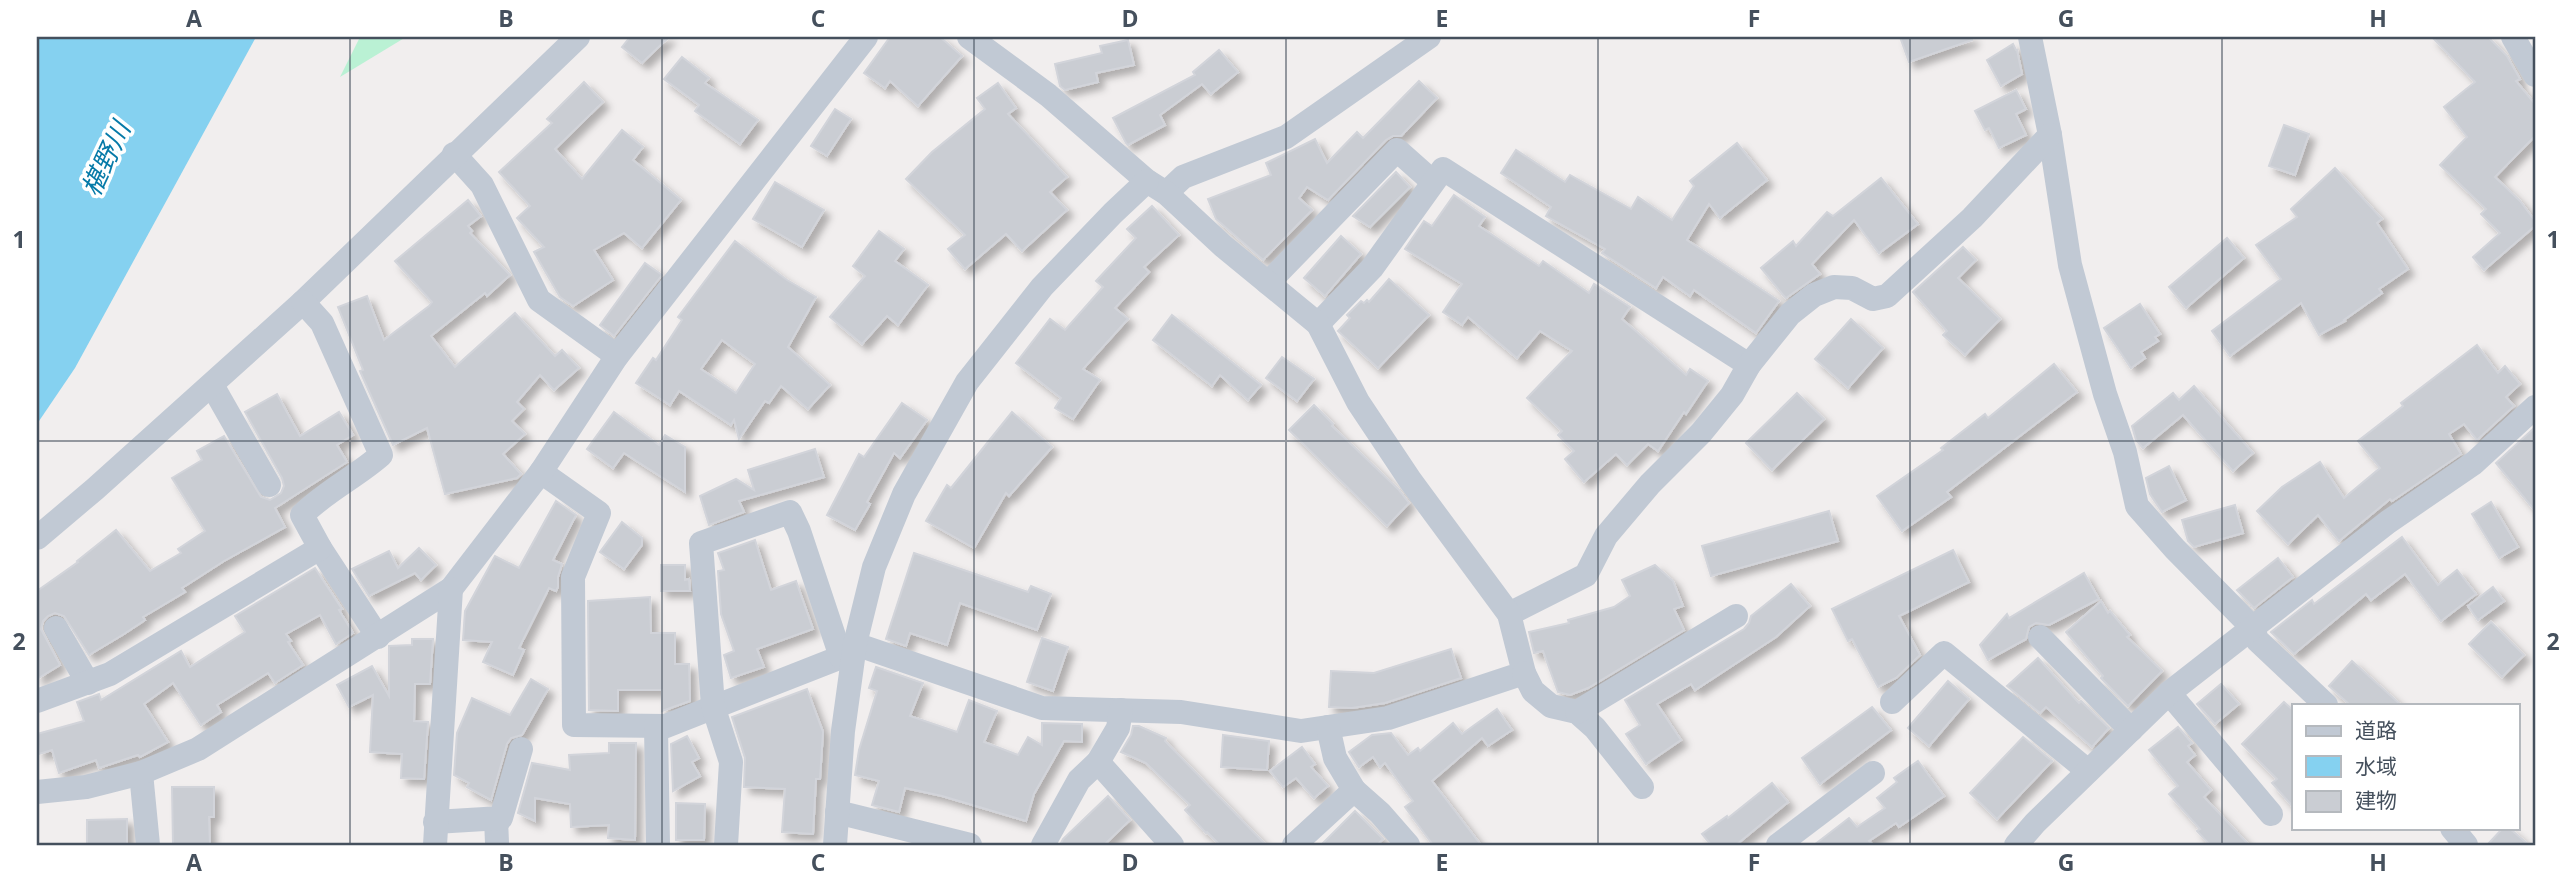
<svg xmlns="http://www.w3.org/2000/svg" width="2572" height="882" viewBox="0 0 2572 882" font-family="'Open Sans','Noto Sans JP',sans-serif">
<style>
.green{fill:#baf1d4}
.water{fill:#85d1f0}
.building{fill:#cacdd3;stroke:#d2d4da;stroke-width:2;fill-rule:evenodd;filter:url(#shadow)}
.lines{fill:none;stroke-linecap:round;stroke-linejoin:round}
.minor{stroke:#c1c9d4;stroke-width:24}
.grid{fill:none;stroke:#45505d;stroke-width:2;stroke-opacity:0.55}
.labels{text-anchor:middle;stroke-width:7;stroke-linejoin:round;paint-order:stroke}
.water-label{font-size:26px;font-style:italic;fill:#067aa8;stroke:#fff}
.neatline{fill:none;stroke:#45505d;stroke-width:2.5}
.grid-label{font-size:23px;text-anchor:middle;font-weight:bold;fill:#45505d}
</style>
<defs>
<filter id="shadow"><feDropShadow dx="6" dy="6" stdDeviation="3.5" flood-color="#0004"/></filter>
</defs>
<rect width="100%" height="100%" fill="#f1eeee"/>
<polygon class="green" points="360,37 406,37 340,77"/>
<polygon class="water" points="37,37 256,37 75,368 37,424"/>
<g class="building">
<polygon points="630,37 669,37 642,63 622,47"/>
<polygon points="890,37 940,37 962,56 918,106 890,81 885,88 864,73"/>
<polygon points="1900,37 1972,37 1972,40 1909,62"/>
<polygon points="2432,37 2488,37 2507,56 2520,79 2516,81 2535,104 2535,136 2495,177 2520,201 2535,221 2535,226 2484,270 2473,257 2500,233 2481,214 2486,209 2440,165 2467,137 2444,107 2475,82"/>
<polygon points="1128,40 1134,65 1096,73 1098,82 1065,90 1060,86 1055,64 1102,53 1100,46"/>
<polygon points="2013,44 2016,50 2017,50 2022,74 2001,86 1987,60"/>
<polygon points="1219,50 1238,72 1211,94 1202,84 1160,115 1165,125 1128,145 1126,143 1113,118 1195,75 1193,72"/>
<polygon points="682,57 709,78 705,83 758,120 740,144 695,111 699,105 664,79"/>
<polygon points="1419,81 1437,98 1401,136 1393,136 1386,140 1328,200 1307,187 1299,198 1312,210 1263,260 1216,219 1208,199 1271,175 1266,163 1315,139 1327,163 1357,132 1363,138"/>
<polygon points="584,82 603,102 555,149 582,179 622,130 643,147 633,160 681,200 642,248 624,233 594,250 613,280 573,306 560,297 534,252 544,247 517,218 530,206 499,172 552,123 547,119"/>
<polygon points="998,83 1016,108 1008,114 1067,177 1050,192 1067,210 1022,251 1006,234 965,269 948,249 965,235 906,179 932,152 985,109 977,98"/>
<polygon points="2016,90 2026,109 2016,114 2026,135 1999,148 1989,128 1985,130 1975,111"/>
<polygon points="835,109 851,119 827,156 811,146"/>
<polygon points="2284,125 2309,134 2295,175 2269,166"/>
<polygon points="1737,143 1767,180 1720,218 1709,204 1687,240 1779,301 1756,333 1694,290 1690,296 1663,277 1656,288 1602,253 1605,249 1546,216 1551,207 1501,173 1516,150 1565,182 1570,175 1631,209 1638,197 1672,220 1694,186 1690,181"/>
<polygon points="2335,168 2382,219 2377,223 2408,269 2379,289 2382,293 2344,320 2345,321 2319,335 2301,303 2230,356 2212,331 2281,279 2256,245 2297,217 2291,209"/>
<polygon points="1396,172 1410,187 1370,227 1353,216"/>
<polygon points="1881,178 1918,224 1879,253 1854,220 1812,264 1820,274 1786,298 1783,295 1761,268 1793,241 1796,246 1827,212 1833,216"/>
<polygon points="775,182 824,210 802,247 753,219"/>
<polygon points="1454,195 1485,217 1479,226 1539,266 1543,261 1589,293 1594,284 1630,307 1622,319 1686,375 1690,369 1708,381 1686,414 1684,412 1658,451 1648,444 1627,465 1616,454 1584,482 1565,459 1574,451 1558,435 1562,431 1527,398 1572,351 1540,331 1517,358 1468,317 1462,325 1443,312 1462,284 1405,249 1424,221 1432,226"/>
<polygon points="468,200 481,216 468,226 472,231 470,233 510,275 487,296 485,293 431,336 455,367 515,313 555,356 562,350 579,368 554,390 540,375 517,402 524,409 512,421 525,434 503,454 521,474 517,478 445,494 427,428 393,445 360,371 363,370 338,307 367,296 384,340 429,306 432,302 395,261"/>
<polygon points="1152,206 1179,235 1144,267 1149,272 1115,308 1128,319 1083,369 1100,380 1073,419 1055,408 1061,398 1016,363 1050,319 1065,330 1103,287 1096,281 1136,238 1127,229"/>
<polygon points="879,231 904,249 895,261 928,285 898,325 887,316 862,344 830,317 865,276 853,266"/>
<polygon points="1341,236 1361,254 1325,296 1304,278"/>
<polygon points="2227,238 2244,258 2186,308 2169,287"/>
<path d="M735 241 787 280 816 297 788 347 830 385 808 409 781 386 769 403 765 401 739 439 734 420 731 425 679 391 670 405 636 383 653 358 656 360 682 320 678 317ZM722 340 755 364 736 393 701 369Z"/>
<polygon points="1963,247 1976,260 1958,278 2000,319 1965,355 1943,335 1947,331 1913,292"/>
<polygon points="645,263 662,275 614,336 600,325"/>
<polygon points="1389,279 1429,315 1378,368 1338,331 1350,318 1347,315 1361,301 1364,303 1367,300 1369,302"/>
<polygon points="2140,304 2160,334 2155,337 2158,341 2141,352 2145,358 2131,368 2104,328"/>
<polygon points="1172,315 1261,385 1248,400 1220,375 1212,386 1153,340"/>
<polygon points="1851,319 1883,348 1848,388 1815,359"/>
<polygon points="2477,345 2498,373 2505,366 2520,384 2506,397 2514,406 2477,440 2464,424 2449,434 2461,454 2392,501 2390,499 2339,541 2318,515 2288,544 2257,511 2282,487 2320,462 2344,498 2380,468 2358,441 2403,406 2401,403"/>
<polygon points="1282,357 1314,379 1297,401 1266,378"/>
<polygon points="2054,364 2077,392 1947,492 1951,497 1902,531 1877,496 1943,450 1941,448 1985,414 1988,418"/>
<polygon points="2194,386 2253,453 2233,471 2183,415 2143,448 2136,440 2132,426 2173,393 2179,400"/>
<polygon points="1797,393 1824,419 1772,470 1746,443"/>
<polygon points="277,394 300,436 339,412 353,435 337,445 347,462 275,508 285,527 224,561 182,588 185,592 143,617 145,620 124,634 89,655 64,616 55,613 48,616 43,621 41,629 60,665 37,679 37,591 78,562 77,561 116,530 150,571 181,553 178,549 205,531 172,478 202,460 197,451 224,436 261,497 270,500 281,493 284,486 282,478 245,412"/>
<polygon points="902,403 927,420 900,458 894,453 867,502 870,504 855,530 827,515 859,454 864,457"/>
<polygon points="1314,405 1333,424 1332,426 1398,489 1409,503 1387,526 1289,430"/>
<polygon points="614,412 659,445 665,435 685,447 685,492 624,453 613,468 587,449"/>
<polygon points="1012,412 1052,447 1009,496 1006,493 974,548 926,521 947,485 951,488"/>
<polygon points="2533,429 2535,432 2535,511 2496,463"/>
<polygon points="815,449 824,477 739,501 744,512 709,525 700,496 736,479 754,490 748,470"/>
<polygon points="2169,466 2186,500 2162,512 2150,494 2146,478"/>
<polygon points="556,501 576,515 553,560 562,564 558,577 558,587 556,591 549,588 519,648 524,650 513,675 483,662 492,642 463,640 465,611 495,556 519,568"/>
<polygon points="2491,502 2518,547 2499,558 2472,514"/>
<polygon points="2235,505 2243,533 2194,547 2188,541 2182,520"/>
<polygon points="1829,511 1838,541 1711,576 1702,546"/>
<polygon points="622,522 642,538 642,545 624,569 600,552"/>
<polygon points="2402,537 2438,585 2457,570 2476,594 2441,621 2405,574 2371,600 2366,594 2294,654 2271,632 2312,600 2314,604"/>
<polygon points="755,540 771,590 796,581 813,629 757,649 764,667 731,678 724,655 734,651 721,614 718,571 724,570 718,553"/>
<polygon points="419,548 436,565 421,580 415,573 369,596 352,569 389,551 398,568"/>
<polygon points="1953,550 1969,582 1899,616 1920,655 1896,678 1878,687 1852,639 1848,641 1832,609"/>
<polygon points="914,553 1028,592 1031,586 1051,594 1037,630 960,603 947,645 910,633 906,646 886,639"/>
<polygon points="2278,558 2293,577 2254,608 2237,590"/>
<polygon points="661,565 685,565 685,580 689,579 690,591 661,591"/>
<polygon points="1655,565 1673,581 1683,606 1674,609 1684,630 1588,688 1570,695 1558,692 1543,651 1534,653 1529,632 1569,623 1568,620 1614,607 1630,596 1622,580"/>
<polygon points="315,568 342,609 339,610 353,633 336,644 320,615 286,634 291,641 288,642 303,665 275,683 268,673 217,705 221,712 201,725 173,683 144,704 168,742 140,757 138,755 99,768 96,760 59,773 52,750 39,754 37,734 84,721 77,702 99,694 101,700 181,651 190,667 245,632 235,616"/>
<polygon points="2084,573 2099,599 2049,625 2036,623 2029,627 2026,639 1988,660 1980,645 2007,614 2009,618"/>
<polygon points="1791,584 1810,606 1776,637 1695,690 1691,684 1657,704 1681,740 1646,764 1626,734 1640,725 1625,700 1744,629 1749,623 1751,616"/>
<polygon points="2493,587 2504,601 2478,620 2468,606"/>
<polygon points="650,597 651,633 675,633 675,664 689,664 690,701 662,711 662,690 618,690 618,711 589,710 588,601"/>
<polygon points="2101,601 2108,613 2110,611 2130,635 2127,637 2162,671 2128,706 2101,678 2103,676 2066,632"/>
<polygon points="2491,622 2524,655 2502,677 2469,644"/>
<polygon points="1042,638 1068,647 1053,691 1027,682"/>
<polygon points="412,639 433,639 430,684 415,684 414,721 428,722 424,779 401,778 402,754 370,752 373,695 349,707 337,685 372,666 389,696 389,646 412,645"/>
<polygon points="1451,649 1461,678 1385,703 1352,708 1329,707 1331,671 1374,673"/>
<polygon points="2038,658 2079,703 2081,701 2109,728 2092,747 2046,707 2040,713 2007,686"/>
<polygon points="2352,661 2401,705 2350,705 2329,686"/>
<polygon points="876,667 923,683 910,716 957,732 969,700 997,711 984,742 1018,755 1028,737 1042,745 1042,723 1082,724 1082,742 1064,741 1034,794 1026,821 942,796 905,788 899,812 872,805 879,781 855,775 859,750 877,691 869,688"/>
<polygon points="531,679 548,689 522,735 511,738 507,744 491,800 467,787 469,783 454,775 457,733 472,698 510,715"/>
<polygon points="1948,681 1969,699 1929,746 1908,728"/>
<polygon points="2221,684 2239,704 2215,724 2197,704"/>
<polygon points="807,689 823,732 820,779 816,779 813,834 782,832 785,789 744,787 745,758 732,717"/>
<polygon points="2284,702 2294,711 2294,808 2272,783 2277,779 2242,744"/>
<polygon points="1872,707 1891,730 1820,784 1802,758"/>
<polygon points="1497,709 1512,730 1488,746 1482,738 1432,781 1481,845 1433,845 1405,807 1413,801 1385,763 1380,767 1373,757 1359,767 1349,752 1372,735 1391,733 1408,755 1418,748 1420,751 1453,723 1462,734"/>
<polygon points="1133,726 1139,726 1166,738 1165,741 1266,845 1220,845 1207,832 1206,833 1185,810 1190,805 1146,763 1121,752 1131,735"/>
<polygon points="2178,727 2192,743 2188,746 2195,755 2187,762 2211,790 2204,797 2249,845 2210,845 2197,831 2200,829 2169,794 2178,786 2149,750"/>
<polygon points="1223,735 1269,741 1267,770 1221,767"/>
<polygon points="687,736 699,758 692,762 700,776 673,791 671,744"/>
<polygon points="2023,737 2052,761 1997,819 1970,793"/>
<polygon points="609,743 636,743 635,840 608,838 609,825 571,827 570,804 535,798 535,821 518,813 532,763 570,770 569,755 609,753"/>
<polygon points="1302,747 1315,764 1311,767 1328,786 1314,798 1296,778 1283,787 1270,771"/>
<polygon points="1918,761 1944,796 1899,827 1896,823 1869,841 1873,845 1814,845 1849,818 1857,827 1885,808 1877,798 1897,782 1894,778"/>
<polygon points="1772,783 1788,802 1736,845 1711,845 1702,834 1727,816 1728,818"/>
<polygon points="172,787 214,787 214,817 209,817 210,845 173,845"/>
<polygon points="1108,796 1130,820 1104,845 1060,845 1063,839"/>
<polygon points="676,803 705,804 704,840 676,840"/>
<polygon points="1355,811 1383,839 1377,845 1321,845"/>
<polygon points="127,819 127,845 87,845 87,820"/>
<polygon points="2503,828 2509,828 2529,845 2487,845"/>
</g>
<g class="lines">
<g class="minor">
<polyline points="2030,37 2050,135 2070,265 2105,394 2125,452 2137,506 2175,549 2253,628 2257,640 2326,705"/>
<polyline points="2513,37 2535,75"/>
<polyline points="454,154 482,185 539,300 617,356"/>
<polyline points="1166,193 1183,177 1286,137 1429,37"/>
<polyline points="1268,283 1397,150 1433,182"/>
<polyline points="1318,324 1372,268 1443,169 1749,365"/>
<polyline points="212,385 269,485"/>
<polyline points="541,472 599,513 573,577 574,725 666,726 854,652"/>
<polyline points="37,538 95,489 303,302 578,37"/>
<polyline points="320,548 378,637"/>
<polyline points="1509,614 1586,575 1606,536 1650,484 1701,433 1732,395 1749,365 1790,314 1814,295 1834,287 1852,288 1873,299 1887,296 1972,218 2050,135"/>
<polyline points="56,628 88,683"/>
<polyline points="2040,637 2131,730"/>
<polyline points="855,644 1042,708 1181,712 1301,731 1388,718 1524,673 1509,614 1410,480 1358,402 1318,324 1223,246 1166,193 1147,181 1048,95 969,37"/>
<polyline points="1524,673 1533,691 1551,706 1577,712 1595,728 1642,787"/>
<polyline points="2169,693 2271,814"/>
<path d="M37 701 110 674 320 548 302 515C326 491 356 477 381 455L322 323 303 302"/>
<polyline points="1892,702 1944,653 2088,771"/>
<polyline points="1577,712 1736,616"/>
<polyline points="656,726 658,845"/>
<polyline points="1098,762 1172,845"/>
<polyline points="141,773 148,845"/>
<polyline points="1354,790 1380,813 1408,845"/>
<polyline points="37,792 86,787 141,773 198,749 451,589 541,472 617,356 866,37"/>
<polyline points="837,812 970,845"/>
<polyline points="496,819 497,843"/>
<polyline points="435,822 501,818 521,749"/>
<polyline points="2452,828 2466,845"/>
<polyline points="435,845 451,589"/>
<polyline points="726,845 731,762 713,706 701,543 790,512 799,531 841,657"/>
<polyline points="835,845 843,731 855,644 874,567 904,494 967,382 1042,287 1113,213 1147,181"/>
<polyline points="1043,845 1079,780 1098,762 1118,728 1121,710"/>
<polyline points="1294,845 1354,790 1335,758 1328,727"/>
<polyline points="1778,845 1873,773"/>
<polyline points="2016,845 2035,823 2169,693 2388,522 2474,463 2535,407"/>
</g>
</g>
<path class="grid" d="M350 37V845M662 37V845M974 37V845M1286 37V845M1598 37V845M1910 37V845M2222 37V845M37 441H2535"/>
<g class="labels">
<g class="water-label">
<text transform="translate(106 159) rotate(-65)" y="9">椹野川</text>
</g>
</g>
<rect width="2572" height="882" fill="none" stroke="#ffffff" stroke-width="77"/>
<rect x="2292" y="704" width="228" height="126" fill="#ffffff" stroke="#b5b9be" stroke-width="2"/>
<rect x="2306" y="726" width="35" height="10" fill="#c1c9d4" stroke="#b5b9be" stroke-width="2"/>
<text x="2355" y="738" font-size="21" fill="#45505d">道路</text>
<rect x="2306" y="756" width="35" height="21" fill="#85d1f0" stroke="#b5b9be" stroke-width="2"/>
<text x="2355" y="774" font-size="21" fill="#45505d">水域</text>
<rect x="2306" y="791" width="35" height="21" fill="#cacdd3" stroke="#b5b9be" stroke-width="2"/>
<text x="2355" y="808" font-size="21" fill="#45505d">建物</text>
<rect x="38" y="38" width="2496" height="806" class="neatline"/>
<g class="grid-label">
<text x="194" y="27">A</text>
<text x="506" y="27">B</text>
<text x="818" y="27">C</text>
<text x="1130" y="27">D</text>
<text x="1442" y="27">E</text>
<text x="1754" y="27">F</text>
<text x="2066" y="27">G</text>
<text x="2378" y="27">H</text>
<text x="19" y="248">1</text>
<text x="2553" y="248">1</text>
<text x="19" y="650">2</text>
<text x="2553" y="650">2</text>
<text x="194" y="871">A</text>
<text x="506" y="871">B</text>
<text x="818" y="871">C</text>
<text x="1130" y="871">D</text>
<text x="1442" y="871">E</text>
<text x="1754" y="871">F</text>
<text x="2066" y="871">G</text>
<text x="2378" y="871">H</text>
</g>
</svg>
